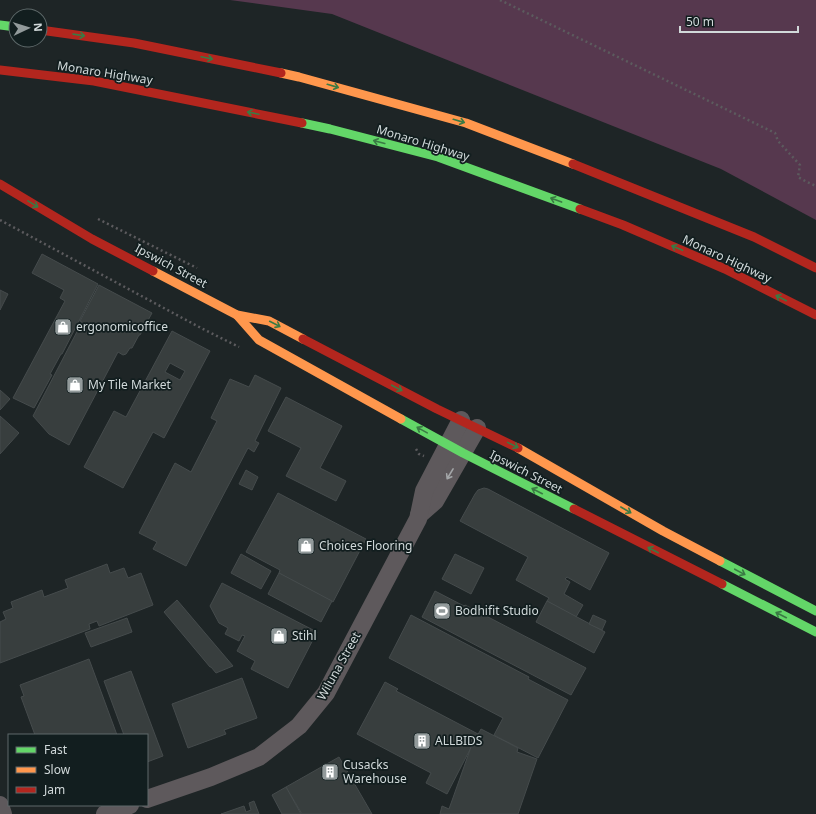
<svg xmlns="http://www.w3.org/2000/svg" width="816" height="814" viewBox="0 0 816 814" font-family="'Noto Sans',sans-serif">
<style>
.green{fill:#56384e}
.building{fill:#383e3e;stroke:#454b4c;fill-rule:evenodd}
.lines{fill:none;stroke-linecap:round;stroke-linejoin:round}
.path{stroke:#5c5b5e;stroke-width:2.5;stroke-dasharray:2 3;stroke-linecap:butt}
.street{stroke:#5e595c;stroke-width:18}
.fast{stroke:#63d668;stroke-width:9}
.slow{stroke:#ff974d;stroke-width:9}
.jam{stroke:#b3261e;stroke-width:9}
.oneway{stroke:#3a7a44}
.oneway2{stroke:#a3a6a8}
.labels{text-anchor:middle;stroke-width:3.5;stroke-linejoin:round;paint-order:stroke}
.street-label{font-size:12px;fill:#d1d9da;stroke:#121e1f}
.poi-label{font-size:12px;fill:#d1d9da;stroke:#121e1f;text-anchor:start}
</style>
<rect width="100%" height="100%" fill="#1e2526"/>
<polygon class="green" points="230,0 816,0 816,220 721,169 332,14"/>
<g class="building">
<polygon points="42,254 98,284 62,354 61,354 50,374 52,375 34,408 13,398 65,301 60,298 64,290 32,273"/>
<polygon points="99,285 152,313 140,335 139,335 132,348 130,348 126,354 123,355 118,352 69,445 49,434 33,416 82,322 80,321"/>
<polygon points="0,290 8,294 0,310"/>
<path d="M172 331 210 351 164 438 153 432 123 488 84 467 114 411 126 417ZM170 363 185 371 180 380 165 372Z"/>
<polygon points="255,375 281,388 255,441 259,443 254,452 248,448 186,566 153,549 157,542 139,533 175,463 191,472 217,421 211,418 230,379 249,387"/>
<polygon points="0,390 10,399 0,410"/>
<polygon points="286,397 342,426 320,468 346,481 336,501 286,476 301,448 268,431"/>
<polygon points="0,416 19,433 0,454"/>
<polygon points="246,470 258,477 252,490 239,484"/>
<polygon points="484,488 488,489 609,553 590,590 567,577 565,579 570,582 564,594 583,605 576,617 547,601 549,598 516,580 528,557 460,521 475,494 478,490"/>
<polygon points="278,493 366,539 333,602 279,573 280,570 246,552"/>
<polygon points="241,554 271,571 261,589 231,573"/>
<polygon points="455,554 484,568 471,594 442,579"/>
<polygon points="107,564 110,573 124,568 128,578 141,573 153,605 99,626 97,621 89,624 90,629 0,663 0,622 6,619 3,612 13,608 11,602 42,590 44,597 68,588 65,580"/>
<polygon points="279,573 332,601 321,622 268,594"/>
<polygon points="222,583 317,632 288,688 251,669 255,661 237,651 245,636 242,635 239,641 225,634 228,628 219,623 210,606"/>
<polygon points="435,591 464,606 465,605 586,668 571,695 422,617"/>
<polygon points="177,600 233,666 216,673 211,667 210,667 164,612"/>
<polygon points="547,601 605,632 594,653 536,622"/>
<polygon points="411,615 529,677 528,679 568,700 538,758 494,735 503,718 389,658"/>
<polygon points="593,615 606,621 602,630 589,624"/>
<polygon points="127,618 132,632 91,647 85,633"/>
<polygon points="89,659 117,735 35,735 21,697 24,696 20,685"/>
<polygon points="131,671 163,756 147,762 147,735 124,735 104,681"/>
<polygon points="242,678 257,718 224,730 226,734 188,748 172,704"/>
<polygon points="385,682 398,689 396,691 478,734 447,794 426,783 431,773 357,734"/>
<polygon points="481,729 518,748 517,752 537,759 518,814 440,814 442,806 449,809 471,747"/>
<polygon points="339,757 372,814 302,814 286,787"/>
<polygon points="286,787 301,814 282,814 272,795"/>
<polygon points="254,801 259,814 221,814 244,806 246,812 251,810 249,803"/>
</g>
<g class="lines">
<g class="path">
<polyline points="500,0 775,133 778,141 800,165 798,177 807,182 816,186"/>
<polyline points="98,219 197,268"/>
<polyline points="0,220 201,328 239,347"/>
<polyline points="416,449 419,454 424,456"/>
</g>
<g class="street">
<polyline points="419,515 435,501 477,428"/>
<polyline points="147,799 211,777 259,757 299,726 326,693 418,519 419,515 424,491 461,420"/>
<polyline points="0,805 3,814"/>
<polyline points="105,814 130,805"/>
</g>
<g class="fast">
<polyline points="0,25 16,27"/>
<polyline points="302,123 330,129 438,157 580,209"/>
<polyline points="401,419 463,453 574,509"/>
<polyline points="720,561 816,611"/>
<polyline points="722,584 816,632"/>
</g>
<g class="slow">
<polyline points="281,73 299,77 466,123 573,164"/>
<polyline points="153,271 237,315 269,321 303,339"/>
<polyline points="237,315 259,340 401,419"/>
<polyline points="518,448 663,531 720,561"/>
</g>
<g class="jam">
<polyline points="40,30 134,43 281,73"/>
<polyline points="0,70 94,81 302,123"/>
<polyline points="573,164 754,237 816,268"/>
<polyline points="0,184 92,239 153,271"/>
<polyline points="580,209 623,225 725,269 816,315"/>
<polyline points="303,339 437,409 518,448"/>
<polyline points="574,509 722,584"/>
</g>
</g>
<defs><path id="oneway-shaft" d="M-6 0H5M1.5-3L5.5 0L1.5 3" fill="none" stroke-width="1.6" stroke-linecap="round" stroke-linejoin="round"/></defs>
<g class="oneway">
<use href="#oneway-shaft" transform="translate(79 35) rotate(8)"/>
<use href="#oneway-shaft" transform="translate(207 58) rotate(12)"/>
<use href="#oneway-shaft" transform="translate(333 86) rotate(16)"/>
<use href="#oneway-shaft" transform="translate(253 113) rotate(-168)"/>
<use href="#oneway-shaft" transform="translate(459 121) rotate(16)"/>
<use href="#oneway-shaft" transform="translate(379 142) rotate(-165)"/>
<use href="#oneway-shaft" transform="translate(556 200) rotate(-160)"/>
<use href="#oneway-shaft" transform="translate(33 204) rotate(31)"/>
<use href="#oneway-shaft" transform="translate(677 248) rotate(-157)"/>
<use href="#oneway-shaft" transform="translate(781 298) rotate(-153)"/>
<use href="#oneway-shaft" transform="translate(275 324) rotate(27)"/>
<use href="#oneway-shaft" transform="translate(397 388) rotate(28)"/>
<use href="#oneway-shaft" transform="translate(422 430) rotate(-151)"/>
<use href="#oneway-shaft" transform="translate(513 445) rotate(26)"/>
<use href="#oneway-shaft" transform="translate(537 491) rotate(-153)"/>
<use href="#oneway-shaft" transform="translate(626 510) rotate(30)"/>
<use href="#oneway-shaft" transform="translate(653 550) rotate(-153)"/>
<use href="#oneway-shaft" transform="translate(740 572) rotate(28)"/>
<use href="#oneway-shaft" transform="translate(781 615) rotate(-153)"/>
</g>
<use class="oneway2" href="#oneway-shaft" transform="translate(450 474) rotate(121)"/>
<defs>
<symbol id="shop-square" viewBox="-11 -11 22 22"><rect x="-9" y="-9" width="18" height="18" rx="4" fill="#929a9b" stroke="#121e1f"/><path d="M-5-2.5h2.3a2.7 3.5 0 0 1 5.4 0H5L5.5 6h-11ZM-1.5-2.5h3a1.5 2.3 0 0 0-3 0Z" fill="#fff"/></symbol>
<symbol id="stadium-square" viewBox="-11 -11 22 22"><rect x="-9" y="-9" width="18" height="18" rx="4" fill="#929a9b" stroke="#121e1f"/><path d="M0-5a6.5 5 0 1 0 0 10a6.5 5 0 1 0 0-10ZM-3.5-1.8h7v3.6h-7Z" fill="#fff"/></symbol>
<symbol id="building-square" viewBox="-11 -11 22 22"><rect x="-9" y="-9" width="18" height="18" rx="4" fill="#929a9b" stroke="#121e1f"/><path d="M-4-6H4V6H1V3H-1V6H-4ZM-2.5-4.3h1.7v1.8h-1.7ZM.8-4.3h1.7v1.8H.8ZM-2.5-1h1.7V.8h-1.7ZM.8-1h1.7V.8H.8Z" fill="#fff"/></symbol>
</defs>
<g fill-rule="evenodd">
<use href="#shop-square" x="53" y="317" width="20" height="20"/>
<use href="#shop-square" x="65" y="375" width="20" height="20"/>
<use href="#shop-square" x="296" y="536" width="20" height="20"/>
<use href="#stadium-square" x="432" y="601" width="20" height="20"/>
<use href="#shop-square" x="269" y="626" width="20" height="20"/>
<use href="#building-square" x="412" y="731" width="20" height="20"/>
<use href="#building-square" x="320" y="762" width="20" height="20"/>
</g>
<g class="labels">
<g class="street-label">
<text transform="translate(105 73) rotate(9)" y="4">Monaro Highway</text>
<text transform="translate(423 143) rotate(17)" y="4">Monaro Highway</text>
<text transform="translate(727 259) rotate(25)" y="4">Monaro Highway</text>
<text transform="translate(171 266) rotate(28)" y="4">Ipswich Street</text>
<text transform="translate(526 472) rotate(27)" y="4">Ipswich Street</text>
<text transform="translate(339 666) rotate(-61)" y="4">Wiluna Street</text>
</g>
<g class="poi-label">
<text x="76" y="331">ergonomicoffice</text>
<text x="88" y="389">My Tile Market</text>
<text x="319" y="550">Choices Flooring</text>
<text x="455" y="615">Bodhifit Studio</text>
<text x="292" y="640">Stihl</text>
<text x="435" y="745">ALLBIDS</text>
<text x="343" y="769">Cusacks<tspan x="343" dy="14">Warehouse</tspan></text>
</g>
</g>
<rect x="8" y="734" width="140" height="72" fill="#121e1f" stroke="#5e696a"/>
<rect x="16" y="747" width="20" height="6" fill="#63d668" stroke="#5e696a"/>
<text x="44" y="754" font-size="12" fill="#d1d9da">Fast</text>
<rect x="16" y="767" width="20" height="6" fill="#ff974d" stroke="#5e696a"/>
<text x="44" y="774" font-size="12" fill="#d1d9da">Slow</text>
<rect x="16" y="787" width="20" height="6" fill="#b3261e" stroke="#5e696a"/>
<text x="44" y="794" font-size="12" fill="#d1d9da">Jam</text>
<g transform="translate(28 28) rotate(86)"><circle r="19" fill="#121e1f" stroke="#5e696a"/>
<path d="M0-3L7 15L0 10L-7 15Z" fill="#929a9b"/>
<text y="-6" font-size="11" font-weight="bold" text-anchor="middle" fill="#d1d9da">N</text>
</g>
<path d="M680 26v6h118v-6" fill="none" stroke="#d1d9da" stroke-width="2"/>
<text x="686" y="26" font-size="12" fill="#d1d9da" stroke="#121e1f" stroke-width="3" paint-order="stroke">50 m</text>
</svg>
